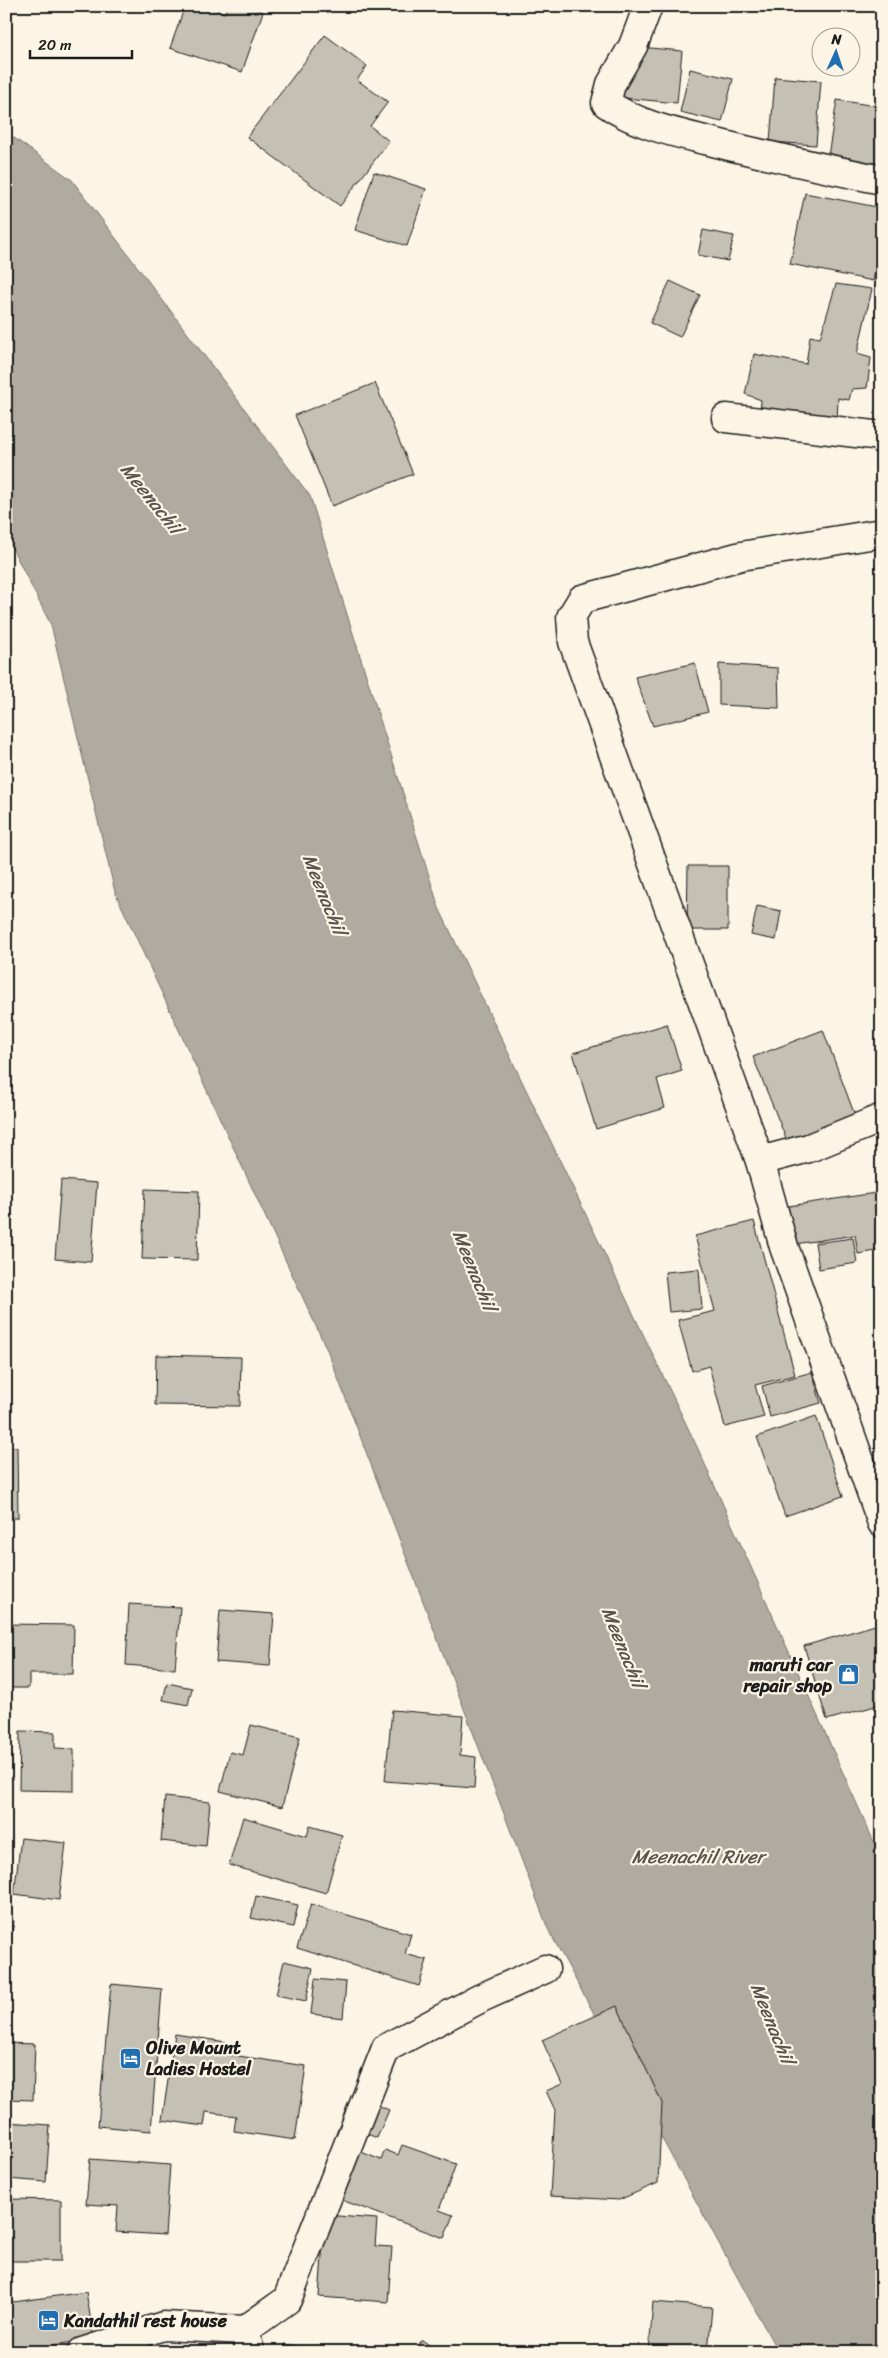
<svg xmlns="http://www.w3.org/2000/svg" width="888" height="2358" viewBox="0 0 888 2358" font-family="Sriracha,sans-serif">
<style>
.water{fill:#b0aba1;stroke:#75726c}
.building{fill:#c4c0b3;stroke:#1c1c1c}
.lines{fill:none;stroke-linecap:round;stroke-linejoin:round}
.minor-casing{stroke:#1c1c1c;stroke-width:31}
.minor{stroke:#fcf5e5;stroke-width:28}
.labels{text-anchor:middle;stroke-width:4.5;stroke-linejoin:round;paint-order:stroke}
.poi-label{font-size:18px;font-weight:bold;fill:#1c1c1c;stroke:#fcf5e5;text-anchor:start}
.water-label{font-size:19px;font-style:italic;fill:#575551;stroke:#fcf5e5}
</style>
<rect width="100%" height="100%" fill="#fcf5e5"/>
<filter id="ink" filterUnits="userSpaceOnUse"><feTurbulence type="fractalNoise" baseFrequency=".02" numOctaves="2"/><feDisplacementMap in="SourceGraphic" scale="10" xChannelSelector="R" yChannelSelector="G"/><feConvolveMatrix kernelMatrix="1 2 1 2 8 2 1 2 1" color-interpolation-filters="sRGB"/></filter>
<g filter="url(#ink)">
<polygon class="water" points="6,132 72,180 310,496 439,908 699,1451 882,1860 882,2352 778,2352 548,1929 328,1352 115,892 51,625 6,536"/>
<g class="building">
<polygon points="185,6 205,6 225,13 227,6 246,6 263,12 242,72 170,48"/>
<polygon points="325,35 367,66 357,80 388,102 370,126 389,141 340,206 247,137"/>
<polygon points="619,45 682,51 677,103 614,97"/>
<polygon points="882,47 882,71 874,68"/>
<polygon points="690,69 733,79 722,122 680,112"/>
<polygon points="775,77 821,81 816,145 770,142"/>
<polygon points="837,100 882,107 882,145 879,164 828,156"/>
<polygon points="374,172 426,189 407,246 355,230"/>
<polygon points="805,193 882,208 882,236 873,281 790,264"/>
<polygon points="703,230 734,236 728,261 698,255"/>
<polygon points="670,281 700,295 680,337 650,323"/>
<polygon points="836,284 872,289 857,354 871,358 867,388 852,389 849,400 838,398 837,425 760,415 761,400 745,394 754,354 806,364 810,336 820,338"/>
<polygon points="375,383 413,474 332,506 295,415"/>
<polygon points="695,663 708,712 653,726 635,677"/>
<polygon points="719,664 778,668 779,708 719,705"/>
<polygon points="688,866 728,866 728,930 687,930"/>
<polygon points="757,906 781,911 776,940 751,935"/>
<polygon points="667,1024 682,1071 657,1079 665,1108 596,1129 573,1053"/>
<polygon points="823,1030 857,1121 789,1146 753,1057"/>
<polygon points="61,1180 97,1183 91,1262 55,1259"/>
<polygon points="145,1189 199,1191 197,1260 142,1259"/>
<polygon points="882,1192 882,1250 858,1254 855,1235 788,1245 782,1207"/>
<polygon points="754,1221 795,1375 755,1385 764,1417 725,1427 709,1366 692,1371 678,1320 715,1311 695,1236"/>
<polygon points="853,1238 857,1263 819,1269 815,1243"/>
<polygon points="699,1269 702,1309 669,1312 665,1272"/>
<polygon points="156,1355 241,1357 240,1406 155,1405"/>
<polygon points="812,1372 821,1403 770,1417 762,1386"/>
<polygon points="816,1416 843,1496 785,1516 757,1437"/>
<polygon points="6,1447 17,1447 18,1518 6,1518"/>
<polygon points="129,1604 180,1607 175,1669 126,1665"/>
<polygon points="220,1610 274,1614 270,1666 216,1662"/>
<polygon points="882,1623 882,1704 827,1720 804,1646"/>
<polygon points="6,1624 74,1625 73,1674 29,1674 29,1688 6,1688"/>
<polygon points="167,1683 192,1688 188,1705 163,1700"/>
<polygon points="392,1710 463,1716 460,1755 476,1757 474,1788 385,1781"/>
<polygon points="251,1725 300,1737 282,1807 220,1791 230,1752 243,1755"/>
<polygon points="20,1731 55,1732 55,1748 74,1749 74,1791 19,1790"/>
<polygon points="165,1797 210,1802 206,1846 161,1841"/>
<polygon points="243,1817 307,1836 310,1826 342,1835 326,1893 229,1865"/>
<polygon points="21,1838 66,1843 59,1900 14,1894"/>
<polygon points="256,1896 298,1905 293,1927 251,1918"/>
<polygon points="311,1904 411,1934 405,1954 427,1960 419,1986 297,1948"/>
<polygon points="6,1919 14,1921 6,1967"/>
<polygon points="284,1961 313,1968 306,2001 276,1995"/>
<polygon points="315,1979 346,1982 343,2018 311,2014"/>
<polygon points="111,1984 162,1989 151,2131 98,2126"/>
<polygon points="617,2006 662,2103 658,2183 619,2200 550,2196 555,2110 546,2091 562,2084 542,2040"/>
<polygon points="175,2034 226,2042 225,2054 306,2066 295,2140 234,2131 236,2116 206,2112 204,2126 162,2120"/>
<polygon points="6,2043 35,2044 33,2100 6,2099"/>
<polygon points="367,2100 389,2110 377,2138 355,2129"/>
<polygon points="6,2122 50,2125 46,2182 6,2179"/>
<polygon points="402,2145 456,2164 439,2210 453,2215 444,2238 339,2199 356,2150 381,2160 385,2150 398,2155"/>
<polygon points="90,2159 170,2165 165,2235 116,2232 118,2206 86,2204"/>
<polygon points="9,2199 61,2200 61,2261 9,2261"/>
<polygon points="325,2215 377,2219 375,2246 392,2247 388,2302 319,2297"/>
<polygon points="86,2292 94,2339 6,2352 6,2303"/>
<polygon points="653,2302 712,2307 708,2352 649,2352"/>
<polygon points="422,2340 439,2352 414,2352"/>
<polygon points="285,2344 327,2351 326,2352 283,2352"/>
</g>
<g class="lines">
<defs>
<g id="minor">
<path d="M648 6 633 46 611 84 606 103C637 125 673 132 709 141 767 156 824 168 882 180"/>
<polyline points="726,418 882,436"/>
<polyline points="882,533 741,556 582,599 571,617 573,642 760,1161 784,1247 882,1523"/>
<polyline points="760,1161 809,1148 882,1118"/>
<polyline points="245,2330 287,2300 386,2048 481,1998 545,1969"/>
<polyline points="82,2352 163,2326 245,2330 250,2352"/>
</g>
</defs>
<use href="#minor" class="minor-casing"/>
<use href="#minor" class="minor"/>
</g>
</g>
<defs>
<symbol id="shop-square" viewBox="-11 -11 22 22"><rect x="-9" y="-9" width="18" height="18" rx="4" fill="#1f6fb2" stroke="#fcf5e5"/><path d="M-5-2.5h2.3a2.7 3.5 0 0 1 5.4 0H5L5.5 6h-11ZM-1.5-2.5h3a1.5 2.3 0 0 0-3 0Z" fill="#fff"/></symbol>
<symbol id="hotel-square" viewBox="-11 -11 22 22"><rect x="-9" y="-9" width="18" height="18" rx="4" fill="#1f6fb2" stroke="#fcf5e5"/><path d="M-6-4.5h1.5V1H6V5H4.5V3h-9V5H-6ZM-4 0a1.8 1.8 0 1 1 3.6 0ZM.5 0V-2.5h3Q6-2.5 6 0Z" fill="#fff"/></symbol>
</defs>
<g fill-rule="evenodd">
<use href="#shop-square" x="836" y="1662" width="25" height="25"/>
<use href="#hotel-square" x="118" y="2046" width="25" height="25"/>
<use href="#hotel-square" x="36" y="2308" width="25" height="25"/>
</g>
<g class="labels">
<g class="poi-label">
<text x="832" y="1671" text-anchor="end">maruti car<tspan x="832" dy="21">repair shop</tspan></text>
<text x="146" y="2054">Olive Mount<tspan x="146" dy="21">Ladies Hostel</tspan></text>
<text x="64" y="2327">Kandathil rest house</text>
</g>
<g class="water-label">
<text transform="translate(152 498) rotate(51)" y="7">Meenachil</text>
<text transform="translate(325 894) rotate(68)" y="7">Meenachil</text>
<text transform="translate(475 1270) rotate(68)" y="7">Meenachil</text>
<text transform="translate(624 1647) rotate(68)" y="7">Meenachil</text>
<text x="698" y="1863">Meenachil River</text>
<text transform="translate(773 2023) rotate(68)" y="7">Meenachil</text>
</g>
</g>
<rect width="888" height="2358" fill="none" stroke="#fcf5e5" stroke-width="25"/>
<rect x="12" y="12" width="863" height="2333" fill="none" stroke="#1c1c1c" stroke-width="2" filter="url(#ink)"/>
<g transform="translate(836 52) rotate(3)"><circle r="24" fill="#fcf5e5" stroke="#a29e95"/>
<path d="M0-4L9 19L0 12L-9 19Z" fill="#1f6fb2"/>
<text y="-8" font-size="14" font-weight="bold" text-anchor="middle" fill="#1c1c1c">N</text>
</g>
<path d="M30 50v8h102v-8" fill="none" stroke="#1c1c1c" stroke-width="2.5"/>
<text x="38" y="50" font-size="15" fill="#1c1c1c" stroke="#fcf5e5" stroke-width="4" paint-order="stroke">20 m</text>
</svg>
